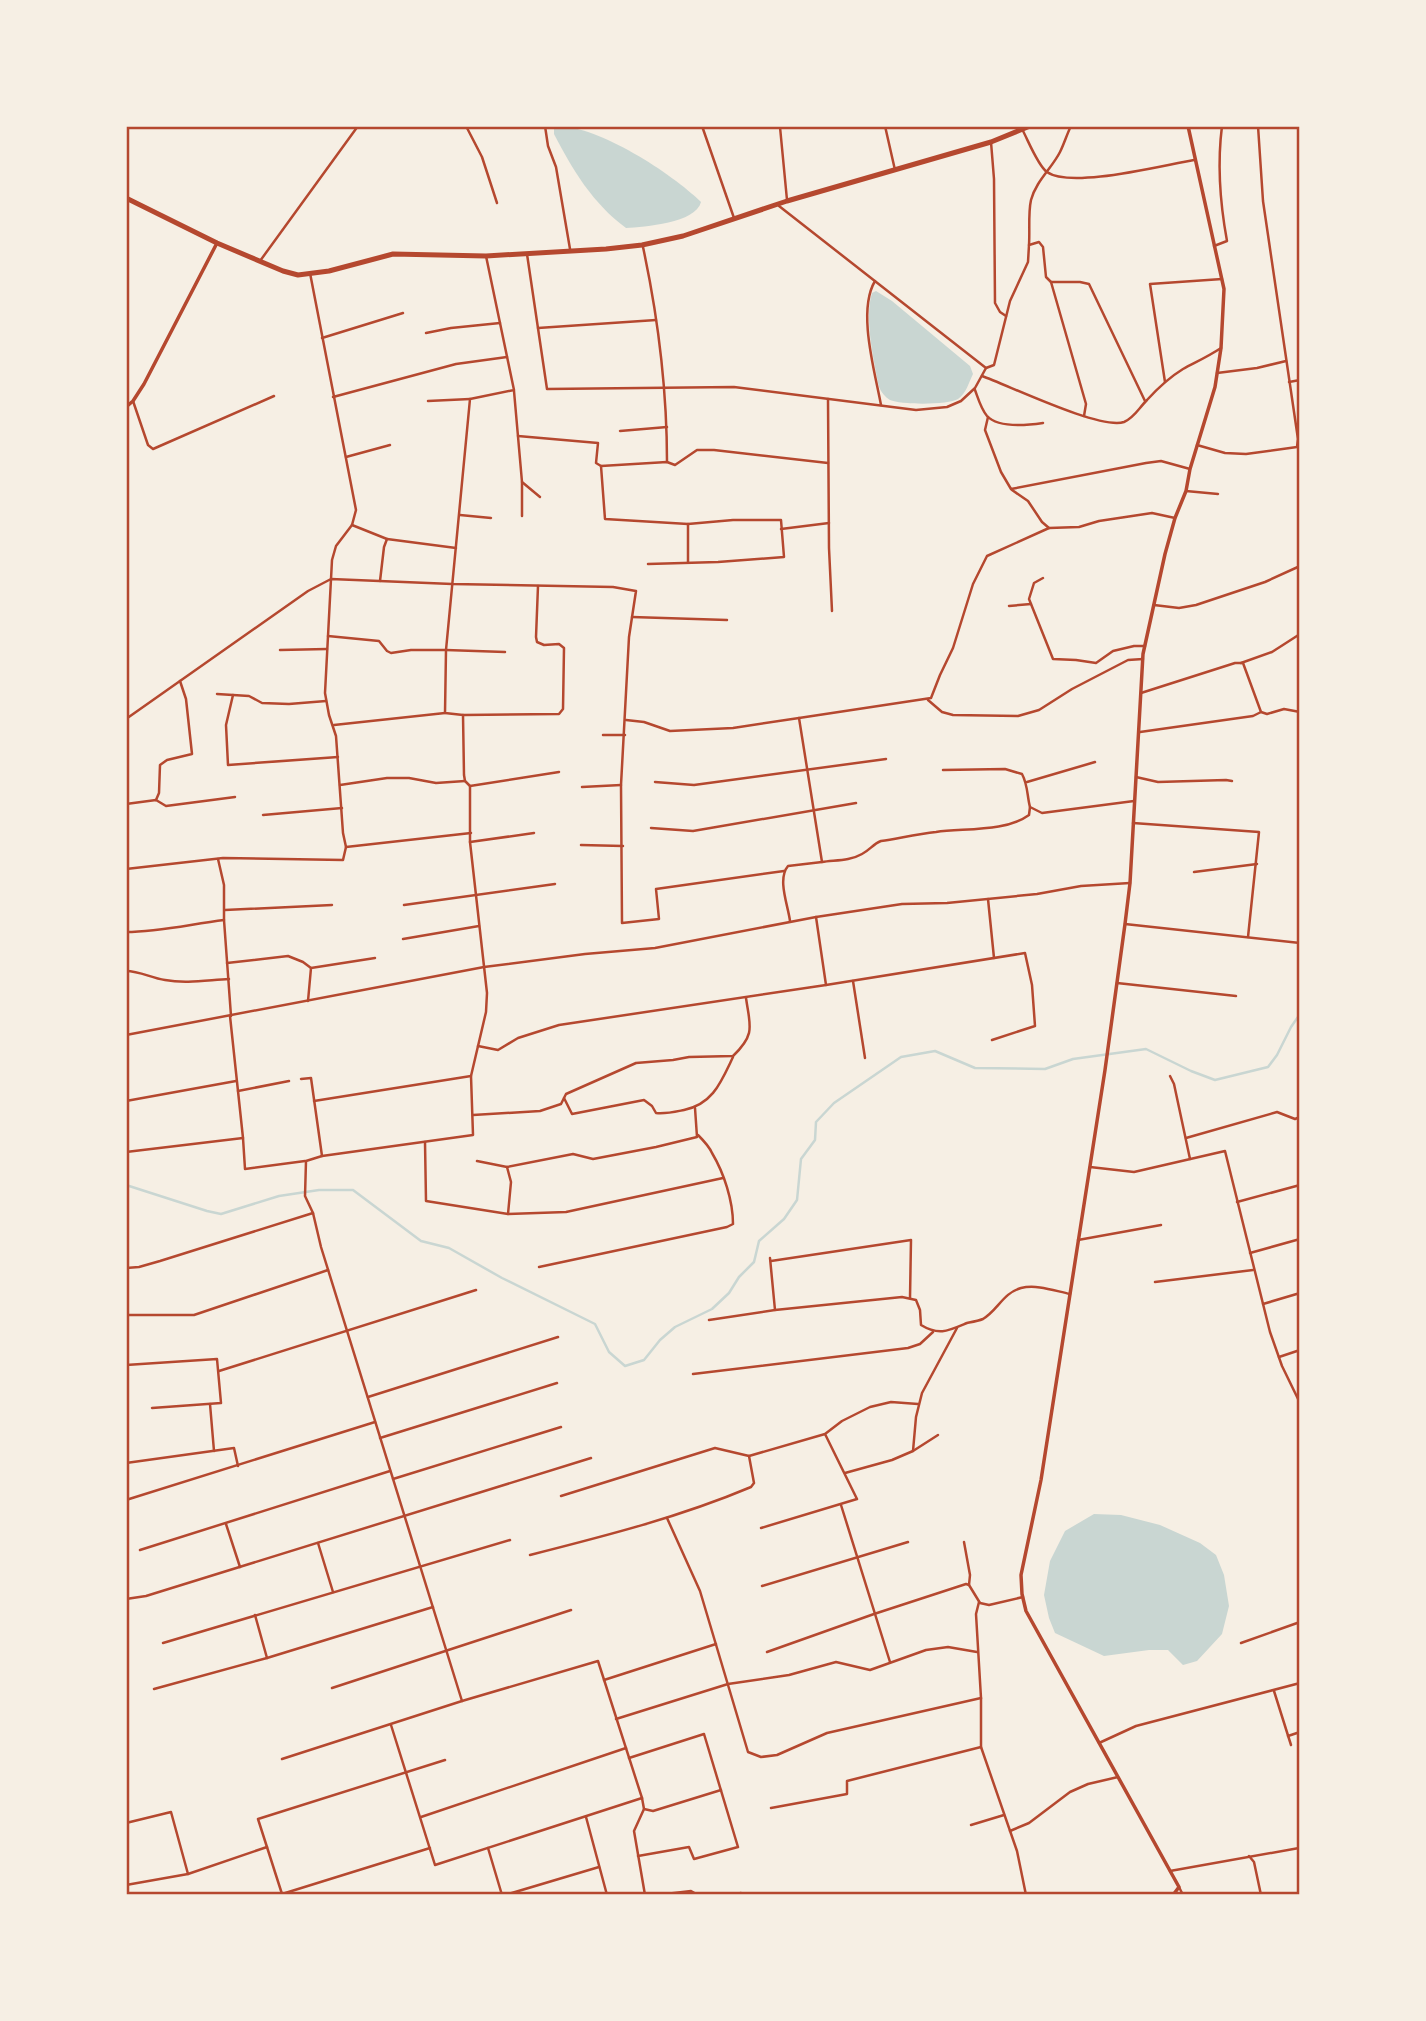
<svg xmlns="http://www.w3.org/2000/svg" width="1426" height="2021" viewBox="0 0 1426 2021" font-family="Ubuntu,sans-serif">
<style>
.water{fill:#c9d6d2}
.lines{fill:none;stroke-linecap:round;stroke-linejoin:round}
.stream{stroke:#c9d6d2;stroke-width:2.5}
.minor{stroke:#b5482f;stroke-width:2.5}
.tertiary{stroke:#b5482f;stroke-width:3.5}
.trunk{stroke:#b5482f;stroke-width:5}
.neatline{fill:none;stroke:#b5482f;stroke-width:2.5}
</style>
<rect width="100%" height="100%" fill="#f6efe4"/>
<g class="water">
<path d="M557 126C599 126 671 173 701 202 696 223 644 227 626 228 593 204 572 169 554 134V128Z"/>
<path d="M876 291 892 301 970 366 973 374C969 382 966 394 958 399 949 405 901 405 890 400 885 397 881 392 879 387 874 361 864 318 872 293Z"/>
<polygon points="1094,1514 1121,1515 1160,1525 1200,1543 1216,1555 1224,1575 1229,1606 1222,1634 1197,1661 1183,1665 1168,1650 1149,1650 1104,1656 1055,1633 1049,1618 1044,1595 1050,1561 1065,1531"/>
</g>
<g class="lines">
<polyline class="stream" points="126,1185 207,1211 221,1214 279,1196 319,1190 353,1190 421,1241 449,1248 502,1278 595,1324 609,1352 625,1366 644,1360 660,1340 675,1327 712,1309 729,1293 739,1277 754,1262 759,1241 784,1219 797,1200 801,1159 815,1140 816,1122 834,1103 901,1057 935,1051 975,1068 1045,1069 1073,1059 1146,1049 1191,1071 1215,1080 1268,1067 1277,1055 1291,1027 1300,1014"/>
<g class="minor">
<polyline points="466,126 482,157 497,203"/>
<polyline points="545,126 548,146 556,167 570,249"/>
<polyline points="702,126 734,218"/>
<polyline points="885,126 895,170"/>
<polyline points="780,127 787,200"/>
<path d="M1022 129C1028 140 1038 166 1047 172 1071 189 1163 165 1194 160"/>
<polyline points="991,142 994,179 995,303 1000,312 1006,316"/>
<polyline points="779,206 986,368"/>
<path d="M1029 245C1030 230 1028 213 1031 200 1036 181 1052 168 1060 152 1064 144 1067 134 1071 126"/>
<path d="M1214 246 1227 241C1220 203 1217 165 1222 126"/>
<path d="M643 247C658 317 667 390 667 462"/>
<polyline points="527,254 547,389 734,387 916,410 947,407 961,401 975,388 986,368 994,365 1010,301 1028,262 1029,245 1039,242 1043,247 1046,277 1051,282 1080,282 1089,284 1145,401"/>
<polyline points="260,261 358,126"/>
<path d="M875 281C857 311 875 372 881 405"/>
<polyline points="1051,282 1086,404 1084,416"/>
<polyline points="538,328 656,320"/>
<polyline points="426,333 451,328 500,323"/>
<polyline points="322,338 403,313"/>
<polyline points="1217,373 1257,368 1286,361"/>
<path d="M982 376C1010 386 1100 430 1124 422 1134 418 1139 408 1147 400 1157 389 1170 377 1183 369 1196 362 1209 356 1221 348"/>
<polyline points="1165,382 1150,284 1222,279"/>
<polyline points="1289,382 1300,380"/>
<path d="M975 390C978 398 981 409 987 416 998 428 1029 425 1043 423"/>
<polyline points="514,391 522,482 540,497"/>
<polyline points="333,397 456,364 507,357"/>
<polyline points="828,399 829,548 832,611"/>
<polyline points="133,401 148,445 153,449 274,396"/>
<polyline points="428,401 470,399"/>
<polyline points="988,417 985,430 1001,472 1011,489 1146,463 1161,461 1190,469"/>
<polyline points="620,431 667,427"/>
<polyline points="518,436 598,443 596,463 601,466 667,462 675,465 697,450 714,450 828,463"/>
<polyline points="1197,445 1225,453 1246,454 1297,447 1298,439 1263,201 1258,126"/>
<polyline points="346,457 390,445"/>
<polyline points="601,466 605,519 688,524 733,520 781,520 784,557 718,562 648,564"/>
<polyline points="522,482 522,516"/>
<polyline points="1012,490 1028,501 1042,522 1049,528 1079,527 1099,521 1152,513 1175,518"/>
<polyline points="1186,491 1218,494"/>
<polyline points="460,515 491,518"/>
<polyline points="352,525 387,539"/>
<polyline points="781,529 829,523"/>
<polyline points="688,562 688,524"/>
<polyline points="1043,578 1034,583 1029,599 1053,659 1076,660 1096,663 1113,651 1134,646 1145,646"/>
<polyline points="380,581 384,547 387,539 456,548"/>
<polyline points="1154,605 1179,608 1196,605 1265,582 1300,566"/>
<polyline points="1009,606 1031,604"/>
<polyline points="632,617 727,620"/>
<polyline points="328,636 379,641 387,651 391,653 411,650 446,650 505,652"/>
<polyline points="280,650 327,649"/>
<polyline points="1241,663 1272,652 1300,634"/>
<polyline points="1141,693 1235,663 1243,663 1261,712 1267,714 1284,709 1300,712"/>
<polyline points="217,694 249,696 262,703 289,704 326,701"/>
<polyline points="233,695 226,725 228,765 338,757"/>
<polyline points="928,700 942,712 953,715 1018,716 1039,710 1072,689 1128,660 1143,659"/>
<polyline points="463,715 559,714 563,709 564,648 559,644 544,645 537,642 536,637 538,586"/>
<polyline points="799,718 931,698 940,675 953,648 973,584 987,556 1049,528"/>
<polyline points="126,719 308,591 331,579 452,584 613,587 636,591 629,637 621,785 622,923 659,919 656,889 784,871"/>
<path d="M626 720 644 722 670 731 733 728 799 718 822 862 788 866C777 879 788 905 790 921"/>
<polyline points="334,725 445,713"/>
<polyline points="1140,732 1253,716 1261,712"/>
<polyline points="603,735 625,735"/>
<path d="M943 770 1005 769 1022 774C1028 785 1027 796 1030 807L1042 813 1134 801"/>
<polyline points="1136,777 1158,782 1226,780 1232,781"/>
<polyline points="655,782 694,785 886,759"/>
<polyline points="1027,782 1095,762"/>
<polyline points="340,785 387,778 409,778 436,783 465,781"/>
<polyline points="470,786 559,772"/>
<polyline points="582,787 621,785"/>
<polyline points="156,800 159,793 160,765 167,760 192,754 186,699 180,681"/>
<polyline points="126,804 156,800 166,806 235,797"/>
<polyline points="263,815 342,808"/>
<polyline points="1133,823 1259,832 1248,937"/>
<polyline points="651,828 693,831 856,803"/>
<polyline points="470,842 534,833"/>
<polyline points="581,845 623,846"/>
<polyline points="346,847 471,833"/>
<polyline points="218,859 224,885 224,920 231,1016"/>
<path d="M822 862C835 860 850 861 862 854 870 850 873 844 881 841 900 838 918 834 936 832 964 828 1006 832 1029 815L1030 807"/>
<polyline points="126,869 223,858 343,860 346,847 343,833 336,736 329,715 325,693 332,560 336,546 352,525 356,510 310,273"/>
<polyline points="1194,872 1257,864"/>
<polyline points="988,899 994,958"/>
<polyline points="404,905 555,884"/>
<polyline points="225,910 332,905"/>
<polyline points="1125,924 1300,943"/>
<path d="M126 932C159 932 191 924 224 920"/>
<polyline points="403,939 479,926"/>
<polyline points="227,963 288,956 303,962 311,968"/>
<path d="M126 971C140 971 151 978 165 980 186 984 208 980 229 979"/>
<polyline points="853,981 865,1058"/>
<polyline points="1117,983 1236,996"/>
<polyline points="826,985 1025,953 1032,985 1035,1026 992,1040"/>
<polyline points="308,1001 311,968 375,958"/>
<polyline points="230,1016 243,1138 245,1169 305,1161"/>
<polyline points="126,1035 484,967 585,954 655,948 816,917 902,904 947,903 1037,894 1081,886 1130,883"/>
<polyline points="478,1046 498,1050 518,1038 559,1025 826,985 816,917"/>
<polyline points="1170,1076 1174,1084 1190,1159"/>
<polyline points="301,1079 311,1078 322,1156"/>
<polyline points="238,1091 289,1081"/>
<path d="M564 1098 572 1114 644 1100 652 1106 656 1113C666 1114 674 1112 684 1110 713 1104 721 1082 733 1057"/>
<polyline points="126,1101 236,1081"/>
<polyline points="314,1101 471,1076"/>
<path d="M473 1115 540 1111 561 1104 566 1094 636 1063 673 1060 689 1057 733 1056C756 1034 750 1026 746 998"/>
<polyline points="1186,1138 1277,1112 1295,1119 1300,1117"/>
<polyline points="425,1142 426,1201 508,1214 566,1212 723,1178"/>
<polyline points="126,1152 243,1138"/>
<polyline points="477,1161 507,1167 573,1154 593,1159 656,1147 697,1137 695,1108"/>
<polyline points="507,1167 511,1182 508,1214"/>
<polyline points="1090,1167 1134,1172 1225,1151 1270,1332 1282,1366 1300,1403"/>
<polyline points="1237,1202 1300,1185"/>
<polyline points="1078,1240 1161,1225"/>
<polyline points="1250,1253 1300,1239"/>
<polyline points="770,1258 775,1310"/>
<polyline points="771,1261 911,1240 910,1298"/>
<path d="M539 1267 727 1227 733 1224C733 1201 724 1173 712 1153 709 1146 703 1140 698 1135"/>
<polyline points="126,1268 139,1267 160,1261 313,1213"/>
<polyline points="1155,1282 1253,1270"/>
<polyline points="1263,1304 1300,1293"/>
<polyline points="126,1315 194,1315 328,1270"/>
<path d="M709 1320 775 1310 902 1297 916 1300 920 1310 921 1325C939 1336 948 1331 967 1323 972 1322 978 1321 983 1319 998 1310 1003 1293 1021 1288 1037 1284 1055 1291 1070 1294"/>
<polyline points="1279,1357 1300,1350"/>
<polyline points="126,1365 217,1359 221,1403 152,1408"/>
<polyline points="219,1371 476,1290"/>
<polyline points="693,1374 908,1348 920,1344 933,1332"/>
<polyline points="368,1397 558,1337"/>
<polyline points="210,1404 214,1451"/>
<polyline points="380,1438 557,1383"/>
<polyline points="913,1451 916,1417 922,1393 957,1328"/>
<polyline points="126,1463 234,1448 238,1466"/>
<polyline points="845,1473 892,1460 913,1451 938,1435"/>
<polyline points="393,1479 561,1427"/>
<polyline points="561,1496 715,1448 749,1456 825,1434 842,1421 870,1407 891,1402 918,1404"/>
<polyline points="126,1500 375,1422"/>
<polyline points="841,1505 890,1662"/>
<polyline points="667,1518 700,1591 748,1752 761,1757 777,1755 827,1733 981,1698"/>
<polyline points="226,1524 240,1567"/>
<polyline points="761,1528 857,1499 825,1434"/>
<polyline points="964,1542 970,1575 969,1585"/>
<polyline points="318,1543 333,1592"/>
<polyline points="140,1550 390,1471"/>
<path d="M530 1555C605 1536 680 1517 751 1487L754 1483 749 1456"/>
<polyline points="762,1586 908,1542"/>
<polyline points="126,1599 146,1596 591,1458"/>
<polyline points="979,1602 976,1614 981,1698 981,1747 1017,1851 1026,1895"/>
<polyline points="255,1615 267,1658"/>
<polyline points="163,1643 510,1540"/>
<polyline points="1241,1643 1300,1622"/>
<polyline points="767,1652 874,1614 966,1584 969,1585 980,1603 989,1605 1023,1597"/>
<polyline points="604,1680 716,1644"/>
<polyline points="332,1688 571,1610"/>
<polyline points="154,1689 267,1658 433,1607"/>
<polyline points="1274,1691 1291,1745"/>
<polyline points="462,1701 321,1247 313,1213 305,1196 306,1161 322,1156 473,1135 471,1076 486,1012 487,993 470,842 470,786 465,781 464,775 463,715 445,713 446,650 470,399 514,390 486,256"/>
<polyline points="616,1719 728,1684 789,1675 836,1662 870,1670 926,1650 948,1647 977,1652"/>
<polyline points="391,1725 435,1865 642,1798"/>
<polyline points="1288,1736 1300,1732"/>
<polyline points="1099,1743 1136,1726 1300,1683"/>
<polyline points="629,1758 704,1734 738,1847 694,1859 689,1847 638,1856"/>
<polyline points="282,1759 462,1701 598,1661 642,1798 644,1809 634,1831 645,1895"/>
<polyline points="771,1808 847,1794 847,1781 981,1747"/>
<polyline points="644,1809 653,1811 721,1790"/>
<polyline points="421,1817 626,1748"/>
<polyline points="586,1817 607,1895"/>
<polyline points="126,1823 171,1812 188,1874"/>
<polyline points="971,1825 1004,1815"/>
<polyline points="1010,1831 1029,1823 1070,1792 1088,1784 1118,1777"/>
<polyline points="488,1848 502,1895"/>
<polyline points="1249,1856 1254,1862 1261,1895"/>
<polyline points="1170,1871 1299,1848"/>
<polyline points="126,1885 188,1874 267,1847"/>
<polyline points="1179,1887 1183,1895"/>
<polyline points="282,1894 430,1848"/>
<polyline points="281,1895 282,1894 258,1819 445,1760"/>
<polyline points="505,1895 599,1867"/>
<polyline points="657,1895 691,1891 698,1895"/>
<polyline points="731,1895 741,1893 742,1895"/>
</g>
<g class="tertiary">
<polyline points="126,407 133,401 144,384 217,243"/>
<polyline points="1173,1895 1179,1887 1026,1611 1022,1594 1021,1575 1041,1480 1105,1070 1125,924 1130,883 1143,654 1165,554 1175,518 1186,491 1190,469 1215,387 1221,348 1224,289 1188,126"/>
</g>
<polyline class="trunk" points="126,198 217,243 283,271 298,275 329,271 393,254 486,256 606,249 642,245 683,236 787,201 991,142 1030,126"/>
</g>
<rect width="1426" height="2021" fill="none" stroke="#f6efe4" stroke-width="256"/>
<rect x="128" y="128" width="1170" height="1765" class="neatline"/>
</svg>
